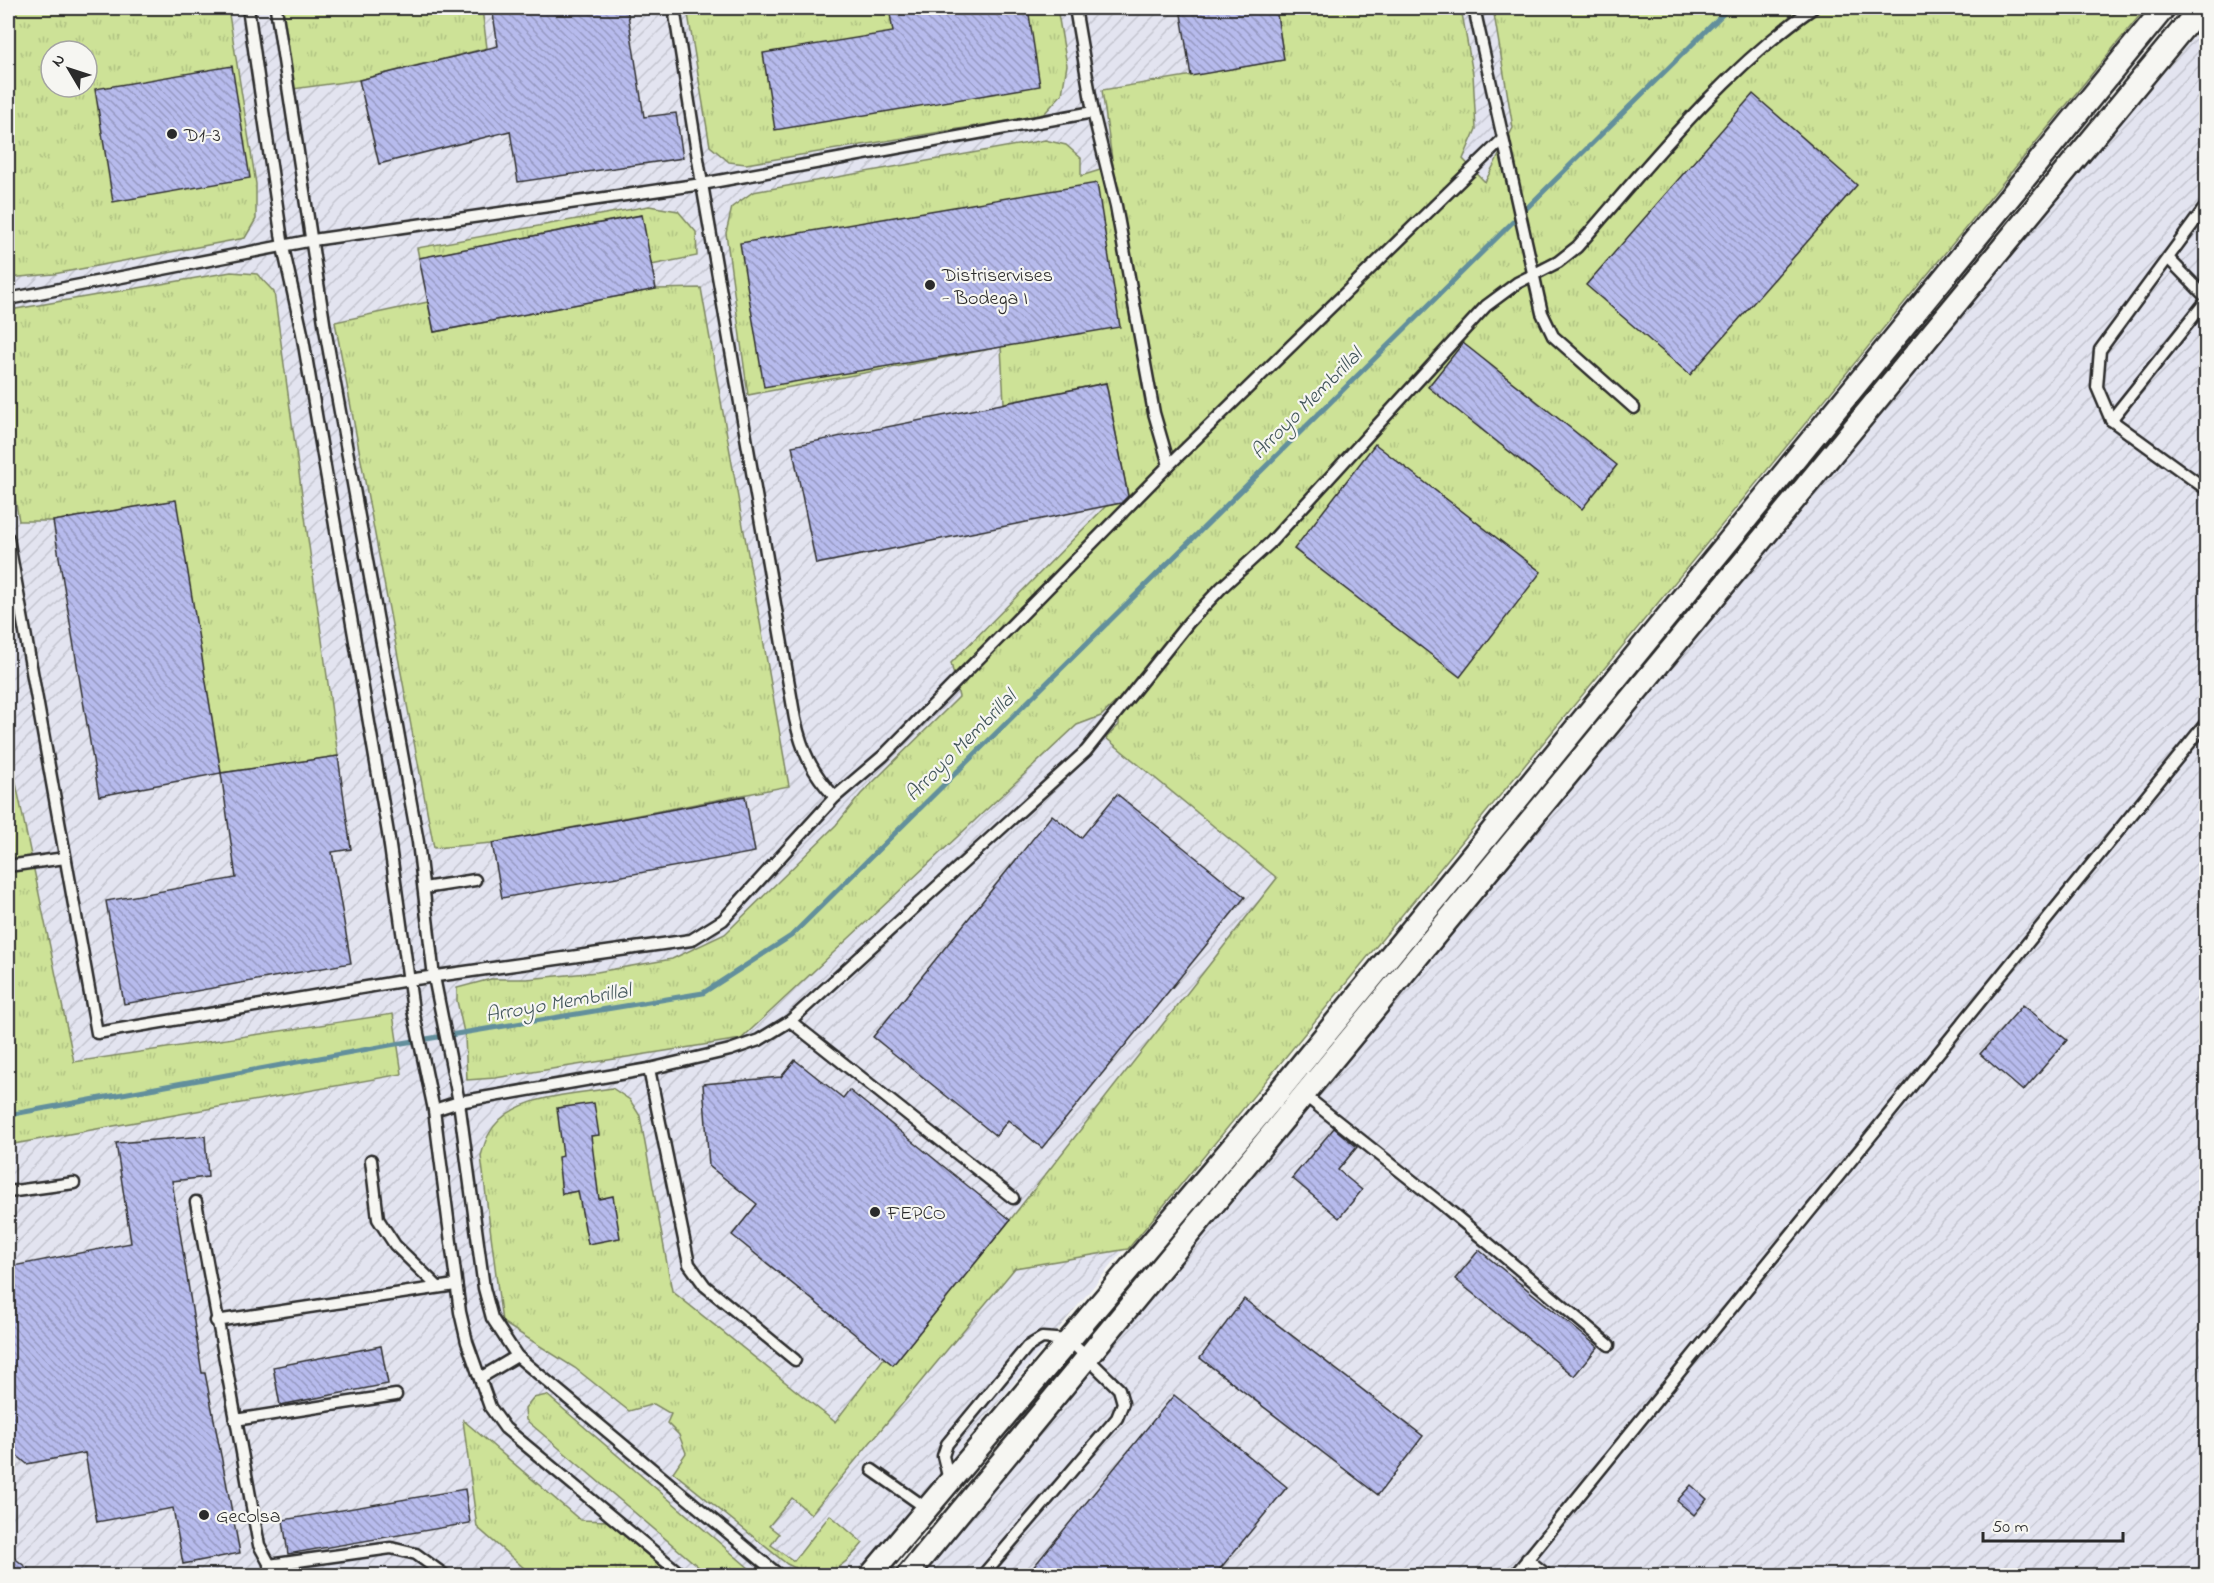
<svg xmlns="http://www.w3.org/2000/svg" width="2214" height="1583" viewBox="0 0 2214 1583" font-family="'Indie Flower',sans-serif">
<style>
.industrial{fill:url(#industrial-furrows);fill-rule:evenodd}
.grass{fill:url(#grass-tufts);stroke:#7c8661;stroke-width:1.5;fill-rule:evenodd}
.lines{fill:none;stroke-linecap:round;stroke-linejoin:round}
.stream{stroke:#628f9c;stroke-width:5}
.building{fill:url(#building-back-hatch);stroke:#2b2b2b;stroke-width:1.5}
.service-casing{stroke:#2b2b2b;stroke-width:15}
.minor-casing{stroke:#2b2b2b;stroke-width:26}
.service{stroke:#f6f6f2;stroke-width:10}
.minor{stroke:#f6f6f2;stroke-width:21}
.poi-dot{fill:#2b2b2b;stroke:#f6f6f2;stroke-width:2}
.labels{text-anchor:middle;stroke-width:4.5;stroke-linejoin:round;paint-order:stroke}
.poi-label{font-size:20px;fill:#2b2b2b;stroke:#f6f6f2;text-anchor:start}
.water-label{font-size:21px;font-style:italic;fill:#42555a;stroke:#f6f6f2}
</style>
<defs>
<pattern id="industrial-furrows" width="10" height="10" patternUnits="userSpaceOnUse" patternTransform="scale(1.5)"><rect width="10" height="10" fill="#e3e4f0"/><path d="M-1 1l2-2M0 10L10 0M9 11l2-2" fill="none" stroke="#c3c4ce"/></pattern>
<pattern id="grass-tufts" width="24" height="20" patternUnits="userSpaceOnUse" patternTransform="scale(1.5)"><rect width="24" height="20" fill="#cde297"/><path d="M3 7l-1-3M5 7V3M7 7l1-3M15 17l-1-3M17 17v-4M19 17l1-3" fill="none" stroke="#b0c282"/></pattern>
<pattern id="building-back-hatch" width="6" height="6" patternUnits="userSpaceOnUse" patternTransform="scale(1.5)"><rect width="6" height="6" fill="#b7bbed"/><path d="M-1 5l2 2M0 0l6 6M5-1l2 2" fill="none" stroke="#9598c0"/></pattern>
</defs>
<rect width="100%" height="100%" fill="#f6f6f2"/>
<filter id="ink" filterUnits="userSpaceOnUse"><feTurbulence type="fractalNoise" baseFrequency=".0167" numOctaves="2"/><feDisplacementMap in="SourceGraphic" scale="12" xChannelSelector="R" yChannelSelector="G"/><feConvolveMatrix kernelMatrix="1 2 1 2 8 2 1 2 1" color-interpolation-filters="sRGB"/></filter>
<g filter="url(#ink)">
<g class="industrial">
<path d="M8 8H2146L856 1575 8 1576ZM51 51H87V87H51Z"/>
<polygon points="2206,22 2206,1575 907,1575"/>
</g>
<g class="grass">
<path d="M8 8H228L256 184V219L245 238 54 274 8 278ZM51 51H87V87H51Z"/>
<polygon points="281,8 489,8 482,9 487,48 359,80 293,89"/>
<polygon points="687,8 1057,8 1067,65 1062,94 1043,115 746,164 729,162 710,146"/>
<path d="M1276 8H1461L1473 74 1476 129 1463 159 1485 182 1513 128 1493 8H2146L1128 1249 1015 1268 811 1514 792 1498 769 1526 779 1534 771 1545 794 1561 830 1515 863 1543C840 1572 822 1583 787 1564L673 1472 686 1453 679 1435 667 1423 671 1414 654 1404 629 1411 575 1368 502 1322 481 1156C483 1149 485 1141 489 1134 510 1094 573 1095 612 1088L630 1100 640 1116 672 1291 835 1422 884 1358 893 1365 1010 1220 1277 878 1106 738 1119 725 1120 698 1101 716 1077 725 741 1039 495 1078 467 1080 465 1037 457 1001V988L491 979H527L597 972 672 959 725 934 836 825 861 794 959 697 951 663 1106 506 1129 501 1106 383 1004 403 1001 347 748 395 726 233 732 207 753 192 1045 140 1066 145 1081 158V176L1113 166 1102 90 1284 60Z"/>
<polygon points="649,206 678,211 696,232 697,256 651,265 641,215 419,258 417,248"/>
<polygon points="231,272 257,274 274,292 338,756 221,773 175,500 53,521 19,521 8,458 8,313 10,310"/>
<polygon points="701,288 789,786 492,843 434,848 335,322 428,302 434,332 656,289"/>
<polygon points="8,745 74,1062 393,1014 402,1074 8,1145"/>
<polygon points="547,1395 757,1575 708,1575 526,1420 525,1408 533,1398"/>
<polygon points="463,1420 580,1520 607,1521 671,1575 532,1575 477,1527"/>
</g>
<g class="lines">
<polyline class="stream" points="8,1115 390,1045 703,993 791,936 1729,8"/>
</g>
<g class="building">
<polygon points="492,8 627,8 644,117 676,113 683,158 518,182 510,131 379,164 359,80 498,46"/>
<polygon points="889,8 1028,8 1040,86 775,130 763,53 893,32"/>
<polygon points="1180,8 1276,8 1284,60 1191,76"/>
<polygon points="232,66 250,178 113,202 95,89"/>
<polygon points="1753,94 1857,185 1690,375 1586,285"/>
<polygon points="1097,183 1120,327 764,387 740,243"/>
<polygon points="642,215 656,289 434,332 419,258"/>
<polygon points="1463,343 1617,465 1582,509 1428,387"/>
<polygon points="1106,383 1128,496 1121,503 816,564 792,446"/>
<polygon points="1375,444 1541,572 1460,677 1294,549"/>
<polygon points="176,500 221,773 99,796 53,521"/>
<polygon points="338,756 351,849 332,852 351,963 124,1004 106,901 236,878 221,773"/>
<polygon points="1117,794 1245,897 1042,1148 1008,1120 996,1136 873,1037 1052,815 1081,838"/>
<polygon points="745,796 755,852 502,898 492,843"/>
<polygon points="2023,1005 2067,1040 2023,1091 1980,1054"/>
<polygon points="795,1060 843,1098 849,1090 1010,1220 893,1365 732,1235 757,1204 709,1166 703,1084 781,1077"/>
<polygon points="594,1103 599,1135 591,1136 599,1199 613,1196 620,1238 588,1244 578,1191 562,1194 558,1157 563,1156 557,1108"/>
<polygon points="1334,1128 1357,1147 1338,1170 1362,1190 1339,1218 1292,1178"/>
<polygon points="205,1136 208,1177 172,1181 202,1373 205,1373 240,1553 183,1564 173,1508 97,1522 85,1453 27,1464 8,1448 8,1267 131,1243 116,1143"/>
<polygon points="1479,1250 1598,1347 1574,1376 1455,1279"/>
<polygon points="1244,1299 1423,1436 1378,1495 1200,1358"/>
<polygon points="381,1346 388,1384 280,1405 273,1367"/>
<polygon points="1174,1395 1287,1487 1215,1575 1027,1575"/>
<polygon points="1691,1485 1707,1499 1694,1515 1677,1501"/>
<polygon points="465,1489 470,1523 288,1554 283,1520"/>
<polygon points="8,1553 36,1575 8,1575"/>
</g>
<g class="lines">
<defs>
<g id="service">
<polyline points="248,8 283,247 302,333 389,839 413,1010 434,1110 460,1312 467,1342 490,1407 505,1428 683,1576"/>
<polyline points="276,8 325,329 418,842 434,977 459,1102 484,1288 492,1318 517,1356 780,1576"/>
<path d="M674 8 702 184 795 719C802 751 812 773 835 797"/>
<polyline points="1075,8 1093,112 1116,206 1154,413 1169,465"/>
<polyline points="1474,8 1542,313 1553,336 1634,408"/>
<polyline points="2206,206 2100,350 2097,387 2111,420 2206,489"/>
<polyline points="2168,258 2206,297"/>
<polyline points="8,299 313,240 702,184 1093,112"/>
<polyline points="2111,420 2206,301"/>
<polyline points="8,538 97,1033 408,980 691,940 723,920 835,797 883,756 1169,465 1503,139"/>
<polyline points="8,866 65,858"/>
<polyline points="424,888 475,880"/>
<polyline points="790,1021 1013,1198"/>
<polyline points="649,1069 689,1264 705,1286 795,1360"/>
<polyline points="1303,1094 1444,1206 1609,1345"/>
<path d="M434 1110 459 1102 649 1069 730 1050 759 1040 790 1021 1086 751 1189 622 1222 587 1270 543 1486 306 1517 283 1558 262 1577 247C1650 163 1722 72 1813 8"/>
<polyline points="371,1160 378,1219 395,1245 437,1286"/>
<polyline points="8,1192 74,1183"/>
<polyline points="196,1202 259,1545 276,1576"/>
<polyline points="216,1321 455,1285"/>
<polyline points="480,1378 517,1356"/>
<polyline points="235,1420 396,1395"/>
<polyline points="872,1470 926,1508"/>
<polyline points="949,1480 943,1456 947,1444 1027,1347 1042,1338 1069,1340 1119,1389 1123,1403 1117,1418 982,1576"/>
<polyline points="1527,1559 1548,1576"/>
<polyline points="269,1565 391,1548 416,1554 446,1576"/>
<polyline points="1514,1576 2206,723"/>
</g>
<g id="minor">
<polyline points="870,1576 1277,1094 2164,8"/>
<polyline points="907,1576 2200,8"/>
</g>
</defs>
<use href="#service" class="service-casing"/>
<use href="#minor" class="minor-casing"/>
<use href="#service" class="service"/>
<use href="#minor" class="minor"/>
</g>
</g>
<g class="poi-dot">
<circle cx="172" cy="134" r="6"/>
<circle cx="930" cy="285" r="6"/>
<circle cx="875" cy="1212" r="6"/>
<circle cx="204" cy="1515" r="6"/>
</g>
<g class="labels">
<g class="poi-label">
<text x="184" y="141">D1-3</text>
<text x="942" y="281">Distriservises<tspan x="942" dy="23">- Bodega I</tspan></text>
<text x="887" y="1219">FEPCO</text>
<text x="216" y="1522">Gecolsa</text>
</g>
<g class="water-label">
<text transform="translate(1306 403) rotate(-45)" y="7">Arroyo Membrillal</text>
<text transform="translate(960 745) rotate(-45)" y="7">Arroyo Membrillal</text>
<text transform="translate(558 1002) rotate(-10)" y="7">Arroyo Membrillal</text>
</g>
</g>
<rect width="2214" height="1583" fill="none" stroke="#f6f6f2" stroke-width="30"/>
<rect x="15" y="15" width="2184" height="1553" fill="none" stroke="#2b2b2b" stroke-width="2" filter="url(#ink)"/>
<g transform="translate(69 69) rotate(309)"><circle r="28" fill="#f6f6f2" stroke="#a5a5a2" stroke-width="1.5"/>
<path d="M0-4.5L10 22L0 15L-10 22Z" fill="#2b2b2b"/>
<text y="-9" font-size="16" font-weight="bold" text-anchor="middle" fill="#2b2b2b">N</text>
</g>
<path d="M1983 1532v9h140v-9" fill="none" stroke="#2b2b2b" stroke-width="3"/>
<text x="1992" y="1532" font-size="18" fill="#2b2b2b" stroke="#f6f6f2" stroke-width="4.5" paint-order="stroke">50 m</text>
</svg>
